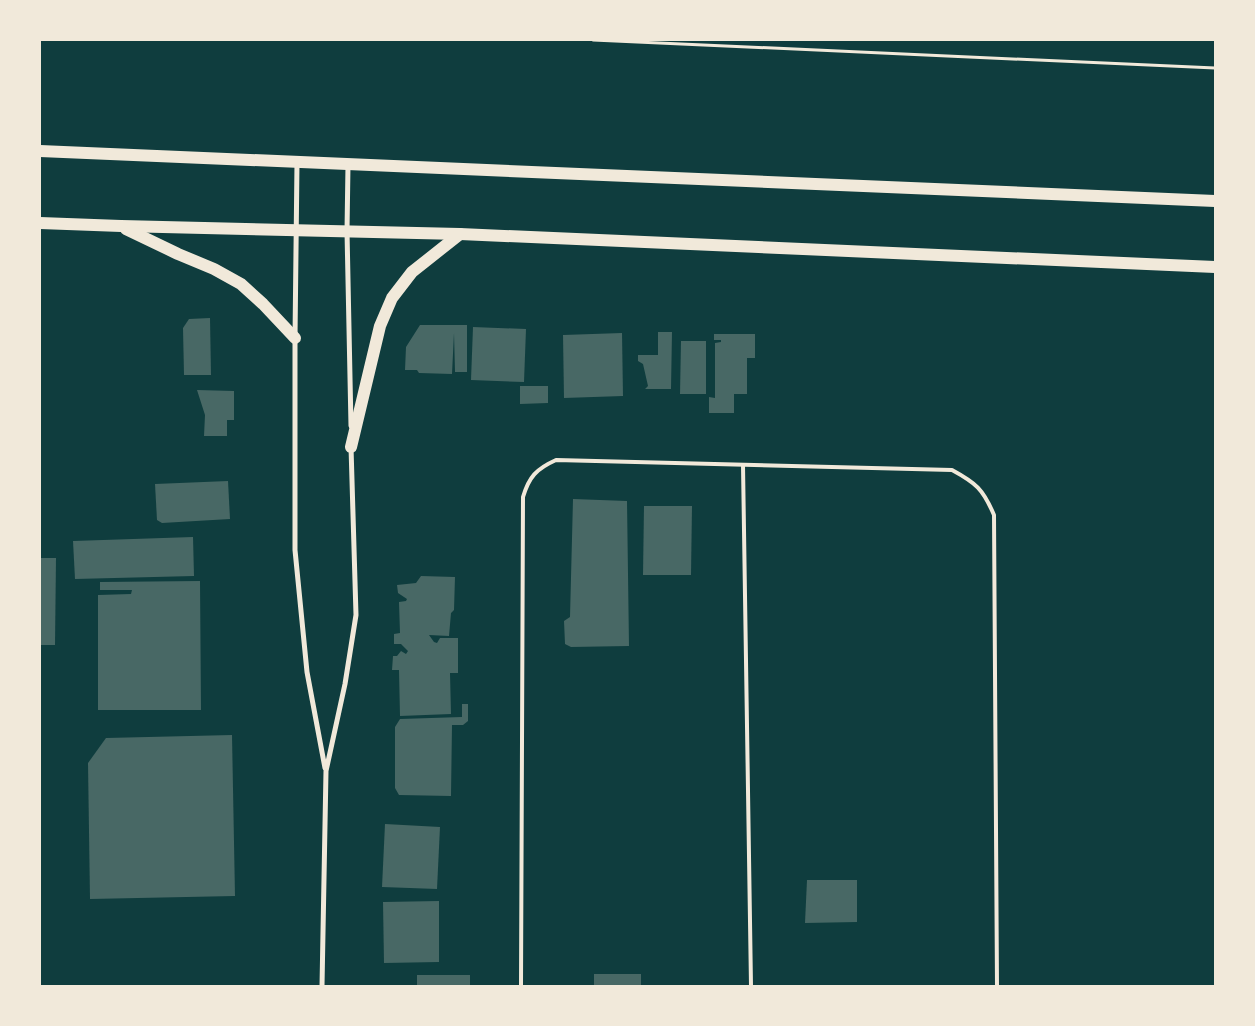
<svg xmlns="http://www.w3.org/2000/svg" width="1255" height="1026" viewBox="0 0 1255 1026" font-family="'IBM Plex Sans',sans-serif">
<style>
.building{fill:#486865}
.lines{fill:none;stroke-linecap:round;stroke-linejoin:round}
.path{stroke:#f1e9da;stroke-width:3}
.service{stroke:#f1e9da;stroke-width:4}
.minor{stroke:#f1e9da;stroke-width:5}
.primary{stroke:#f1e9da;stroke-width:12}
</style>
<rect width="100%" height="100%" fill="#0f3d3e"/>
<g class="building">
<polygon points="210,318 211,375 184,375 183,328 189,319"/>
<polygon points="420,325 467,325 467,372 455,372 454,333 452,374 419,373 417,370 405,370 406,347"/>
<polygon points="473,327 526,329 524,382 471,380"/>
<polygon points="658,332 672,332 671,389 645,389 648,386 643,364 638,361 638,355 658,355"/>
<polygon points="622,333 623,396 564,398 563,335"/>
<polygon points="714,334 755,334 755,358 747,358 747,394 734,394 734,413 709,413 709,397 715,398 715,343 721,342 721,340 714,340"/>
<polygon points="681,341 706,341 706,394 680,394"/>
<polygon points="520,386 548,386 548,403 520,404"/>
<polygon points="197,390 234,391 234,420 227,420 227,436 204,436 205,415"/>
<polygon points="228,481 230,519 162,523 157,520 155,484"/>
<polygon points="573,499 627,501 629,646 571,647 565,644 564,621 570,617"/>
<polygon points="644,506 692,506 691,575 643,575"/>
<polygon points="193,537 194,576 75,579 73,541"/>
<polygon points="40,558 56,558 55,645 40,645"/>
<polygon points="421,576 455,577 454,610 451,613 449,636 429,635 434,642 437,643 440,638 458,638 458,673 450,673 451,714 400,716 399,670 392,670 393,656 397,656 401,651 406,654 408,651 401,644 394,644 394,634 400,633 399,602 406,601 407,599 398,593 397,585 416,583"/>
<polygon points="200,581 201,710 98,710 98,595 131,594 132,590 100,590 100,582"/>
<polygon points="462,704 468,704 468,721 463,725 452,725 451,796 399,795 395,788 395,727 400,719 462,717"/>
<polygon points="232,735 235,896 90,899 88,763 106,738"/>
<polygon points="385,824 440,827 437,889 382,887"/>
<polygon points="807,880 857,880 857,922 805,923"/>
<polygon points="439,901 439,962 384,963 383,902"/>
<rect x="594" y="974" width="47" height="12"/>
<rect x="417" y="975" width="53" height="11"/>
</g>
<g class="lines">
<polyline class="path" points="593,40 1215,68"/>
<g class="service">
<polyline points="743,465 751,986"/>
<path d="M521 986 523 497C529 477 536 469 556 460L952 470C976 483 983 489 994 515L997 986"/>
</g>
<g class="minor">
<polyline points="297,163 295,338 295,550 307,672 325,768"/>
<polyline points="348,165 347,231 351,426"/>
<polyline points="322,986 326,771 345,684 356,615 351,447"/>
</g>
<g class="primary">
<polyline points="40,151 1215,201"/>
<polyline points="40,223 121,226 460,234 1215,267"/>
<polyline points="126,229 178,254 214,269 241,284 263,304 295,338"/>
<polyline points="351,447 380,326 392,298 412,272 460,234"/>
</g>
</g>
<rect width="1255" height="1026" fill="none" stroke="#f1e9da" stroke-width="82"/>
</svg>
